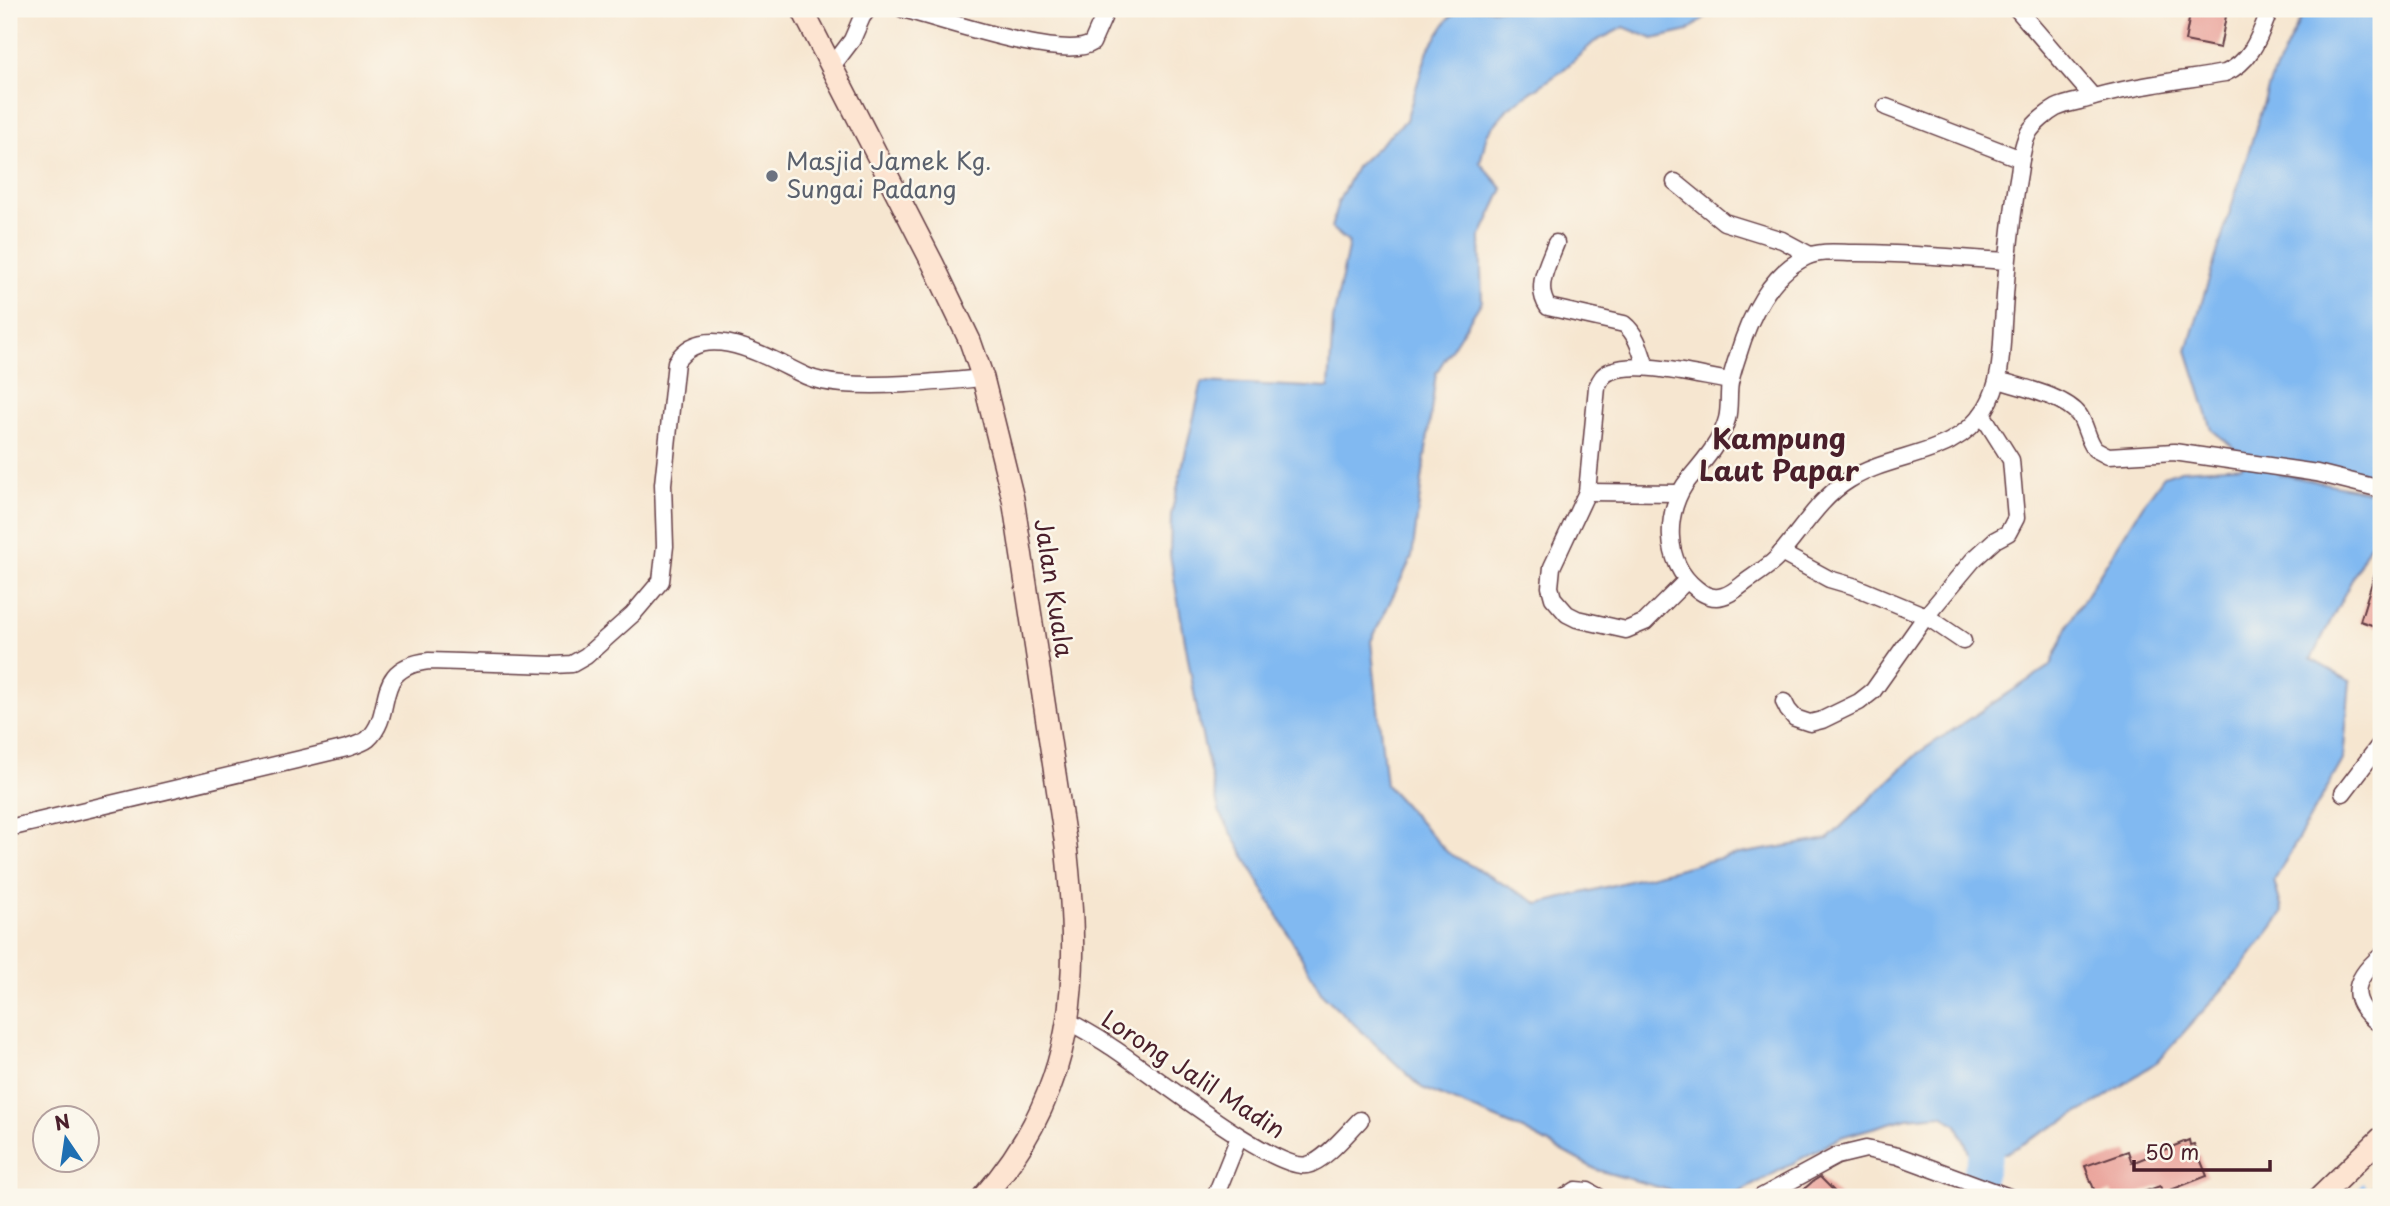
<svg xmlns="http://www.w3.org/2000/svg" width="2390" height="1206" viewBox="0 0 2390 1206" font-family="'Playpen Sans',sans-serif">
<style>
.water{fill:#81b9f1;stroke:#666c8e;stroke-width:2}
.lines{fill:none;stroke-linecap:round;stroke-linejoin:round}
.stream{stroke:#81b9f1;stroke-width:5}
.river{stroke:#81b9f1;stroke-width:33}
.building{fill:#e9a098}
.minor-casing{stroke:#643d44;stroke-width:19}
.secondary-casing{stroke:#643d44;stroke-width:24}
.minor{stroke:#fff;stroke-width:16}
.secondary{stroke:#fde4d1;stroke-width:21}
.worship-dot{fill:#6b7280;stroke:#fbf7ec;stroke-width:2.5}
.labels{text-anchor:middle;stroke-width:5;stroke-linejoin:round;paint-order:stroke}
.worship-label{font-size:24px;fill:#5b616d;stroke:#fbf7ec;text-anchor:start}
.street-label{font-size:24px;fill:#4a1f2b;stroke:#fbf7ec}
.quarter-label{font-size:28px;font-weight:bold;fill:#4a1f2b;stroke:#fbf7ec}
</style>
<rect width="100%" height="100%" fill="#fbf7ec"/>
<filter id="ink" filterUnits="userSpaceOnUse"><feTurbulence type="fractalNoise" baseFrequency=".0143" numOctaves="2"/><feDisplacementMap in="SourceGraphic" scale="14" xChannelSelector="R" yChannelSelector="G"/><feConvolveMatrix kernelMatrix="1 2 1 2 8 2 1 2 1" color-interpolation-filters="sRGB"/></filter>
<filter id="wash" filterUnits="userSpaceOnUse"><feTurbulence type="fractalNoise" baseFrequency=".00686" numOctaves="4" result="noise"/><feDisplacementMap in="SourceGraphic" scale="28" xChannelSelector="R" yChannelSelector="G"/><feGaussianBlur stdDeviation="1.57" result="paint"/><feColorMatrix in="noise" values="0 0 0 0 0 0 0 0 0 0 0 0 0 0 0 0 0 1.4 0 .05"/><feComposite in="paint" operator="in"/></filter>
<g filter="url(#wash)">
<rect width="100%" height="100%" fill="#f6e6d0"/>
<polygon class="water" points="1460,9 1715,9 1688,31 1653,39 1624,27 1594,42 1562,71 1508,108 1487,134 1480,163 1503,189 1480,238 1482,301 1436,373 1412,557 1371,641 1386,785 1447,852 1539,904 1728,856 1828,839 1918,753 2051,665 2070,621 2143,505 2164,476 2181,470 2242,466 2244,456 2212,430 2187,350 2270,82 2305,9 2381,9 2381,482 2278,474 2381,494 2381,523 2311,659 2350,681 2343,760 2274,881 2283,913 2239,971 2158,1061 2096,1103 2006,1153 1969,1152 1957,1125 1942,1115 1907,1118 1841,1137 1731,1197 1694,1197 1597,1170 1523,1130 1422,1088 1322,994 1219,811 1200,727 1170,555 1171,515 1202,382 1329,388 1333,320 1349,243 1331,228 1338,202 1356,167 1406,120 1428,50 1449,18"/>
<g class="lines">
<g class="stream">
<polyline points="2353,1197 2363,1186"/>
<polyline points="2364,1197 2381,1180"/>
</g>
<polyline class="river" points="1972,1197 1991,1137 1983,1109"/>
</g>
<g id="blocks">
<g class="building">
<polygon points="2191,9 2226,16 2220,48 2185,41"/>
<polygon points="2378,563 2381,563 2381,628 2360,621"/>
<polygon points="2189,1140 2190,1145 2194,1144 2207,1176 2163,1193 2160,1186 2129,1197 2113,1197 2111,1192 2097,1197 2085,1166 2128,1151 2132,1163"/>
<polygon points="1820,1177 1840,1197 1795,1197 1812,1182"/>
</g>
</g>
</g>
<g filter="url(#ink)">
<use href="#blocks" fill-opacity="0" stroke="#643d44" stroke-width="2"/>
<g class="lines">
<defs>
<g id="minor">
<path d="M903 9C938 18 1064 62 1092 43L1107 9"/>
<polyline points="2017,9 2093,97"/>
<polyline points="833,65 852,40 862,17 868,9"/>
<polyline points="1886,107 2021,159"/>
<polyline points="1675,182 1724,222 1782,240 1810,255"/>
<path d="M1556 243C1548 264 1534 287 1548 307L1624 324C1637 334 1641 352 1646 367"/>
<path d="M2007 261C1957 258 1907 253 1856 253 1840 253 1821 250 1806 257 1770 274 1749 318 1738 355 1735 364 1732 373 1730 383 1728 394 1730 407 1727 419 1721 442 1704 461 1689 479 1664 510 1663 563 1697 589 1704 595 1714 599 1723 596 1732 594 1740 586 1747 581 1757 574 1768 567 1776 559 1800 533 1819 498 1849 480 1896 451 1954 459 1986 408 2004 379 2001 342 2004 310 2007 264 2011 218 2019 173 2021 160 2022 144 2029 132 2035 123 2047 113 2056 108 2064 104 2075 102 2084 100 2130 86 2178 81 2225 73 2253 61 2260 34 2270 9"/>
<path d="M1998 380C2020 387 2065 396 2079 415 2086 425 2087 439 2095 449L2108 456 2174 452 2317 473 2381 489"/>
<polyline points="1587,492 1678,493"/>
<polyline points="1781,553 1829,579 1853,586 1926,616 1963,641"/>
<path d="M1687 580 1645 622 1626 630 1577 619 1567 614 1553 598 1550 587 1552 567 1587 492 1597 387C1600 380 1603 374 1611 371 1641 360 1698 376 1730 381"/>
<polyline points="1784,702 1788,710 1795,718 1810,723 1822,720 1859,702 1873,691 1926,616 1973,560 1995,540 2008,533 2016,518 2011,460 1982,414"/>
<polyline points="2343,793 2381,743"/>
<path d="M9 828 347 748C353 746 363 743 368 739 397 712 369 668 429 661L554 665 572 664 586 656 633 614 661 581 665 546 663 484 676 362C705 317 771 360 806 376 817 381 831 383 843 384 889 387 937 382 983 378"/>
<path d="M2381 956C2351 981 2348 1002 2381 1025"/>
<path d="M1068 1021C1082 1029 1097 1037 1110 1046 1144 1067 1274 1172 1307 1165 1324 1162 1348 1132 1360 1120"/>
<polyline points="1215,1197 1239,1137"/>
<polyline points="1565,1197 1576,1190 1588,1191 1599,1197"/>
<polyline points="1761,1197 1837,1156 1866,1149 1898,1156 2009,1197"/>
</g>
<g id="secondary">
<path d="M802 9 933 264 970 341 983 378 1013 499 1066 846C1081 981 1077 1091 983 1197"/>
<polyline points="2320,1197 2381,1138"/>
</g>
</defs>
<use href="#minor" class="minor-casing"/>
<use href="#secondary" class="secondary-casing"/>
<use href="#minor" class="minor"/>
<use href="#secondary" class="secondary"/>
</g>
</g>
<circle class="worship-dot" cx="772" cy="176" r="7"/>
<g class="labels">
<g class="worship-label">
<text x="786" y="170">Masjid Jamek Kg.<tspan x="786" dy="28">Sungai Padang</tspan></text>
</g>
<g class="street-label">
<text transform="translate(1053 588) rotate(81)" y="8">Jalan Kuala</text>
<text transform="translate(1193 1075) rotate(33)" y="8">Lorong Jalil Madin</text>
</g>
<g class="quarter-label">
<text x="1779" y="449">Kampung<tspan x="1779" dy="32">Laut Papar</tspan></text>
</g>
</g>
<rect width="2390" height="1206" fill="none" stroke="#fbf7ec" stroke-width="35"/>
<g transform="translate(66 1139) rotate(347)"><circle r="33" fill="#fbf7ec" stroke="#b4a19f" stroke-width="2"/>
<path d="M0-5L12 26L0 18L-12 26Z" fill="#1f6fb2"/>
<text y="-10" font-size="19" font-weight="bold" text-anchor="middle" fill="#4a1f2b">N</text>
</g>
<path d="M2134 1160v10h136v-10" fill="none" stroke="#4a1f2b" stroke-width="3.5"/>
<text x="2145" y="1160" font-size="21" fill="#4a1f2b" stroke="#fbf7ec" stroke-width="5" paint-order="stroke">50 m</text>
</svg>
